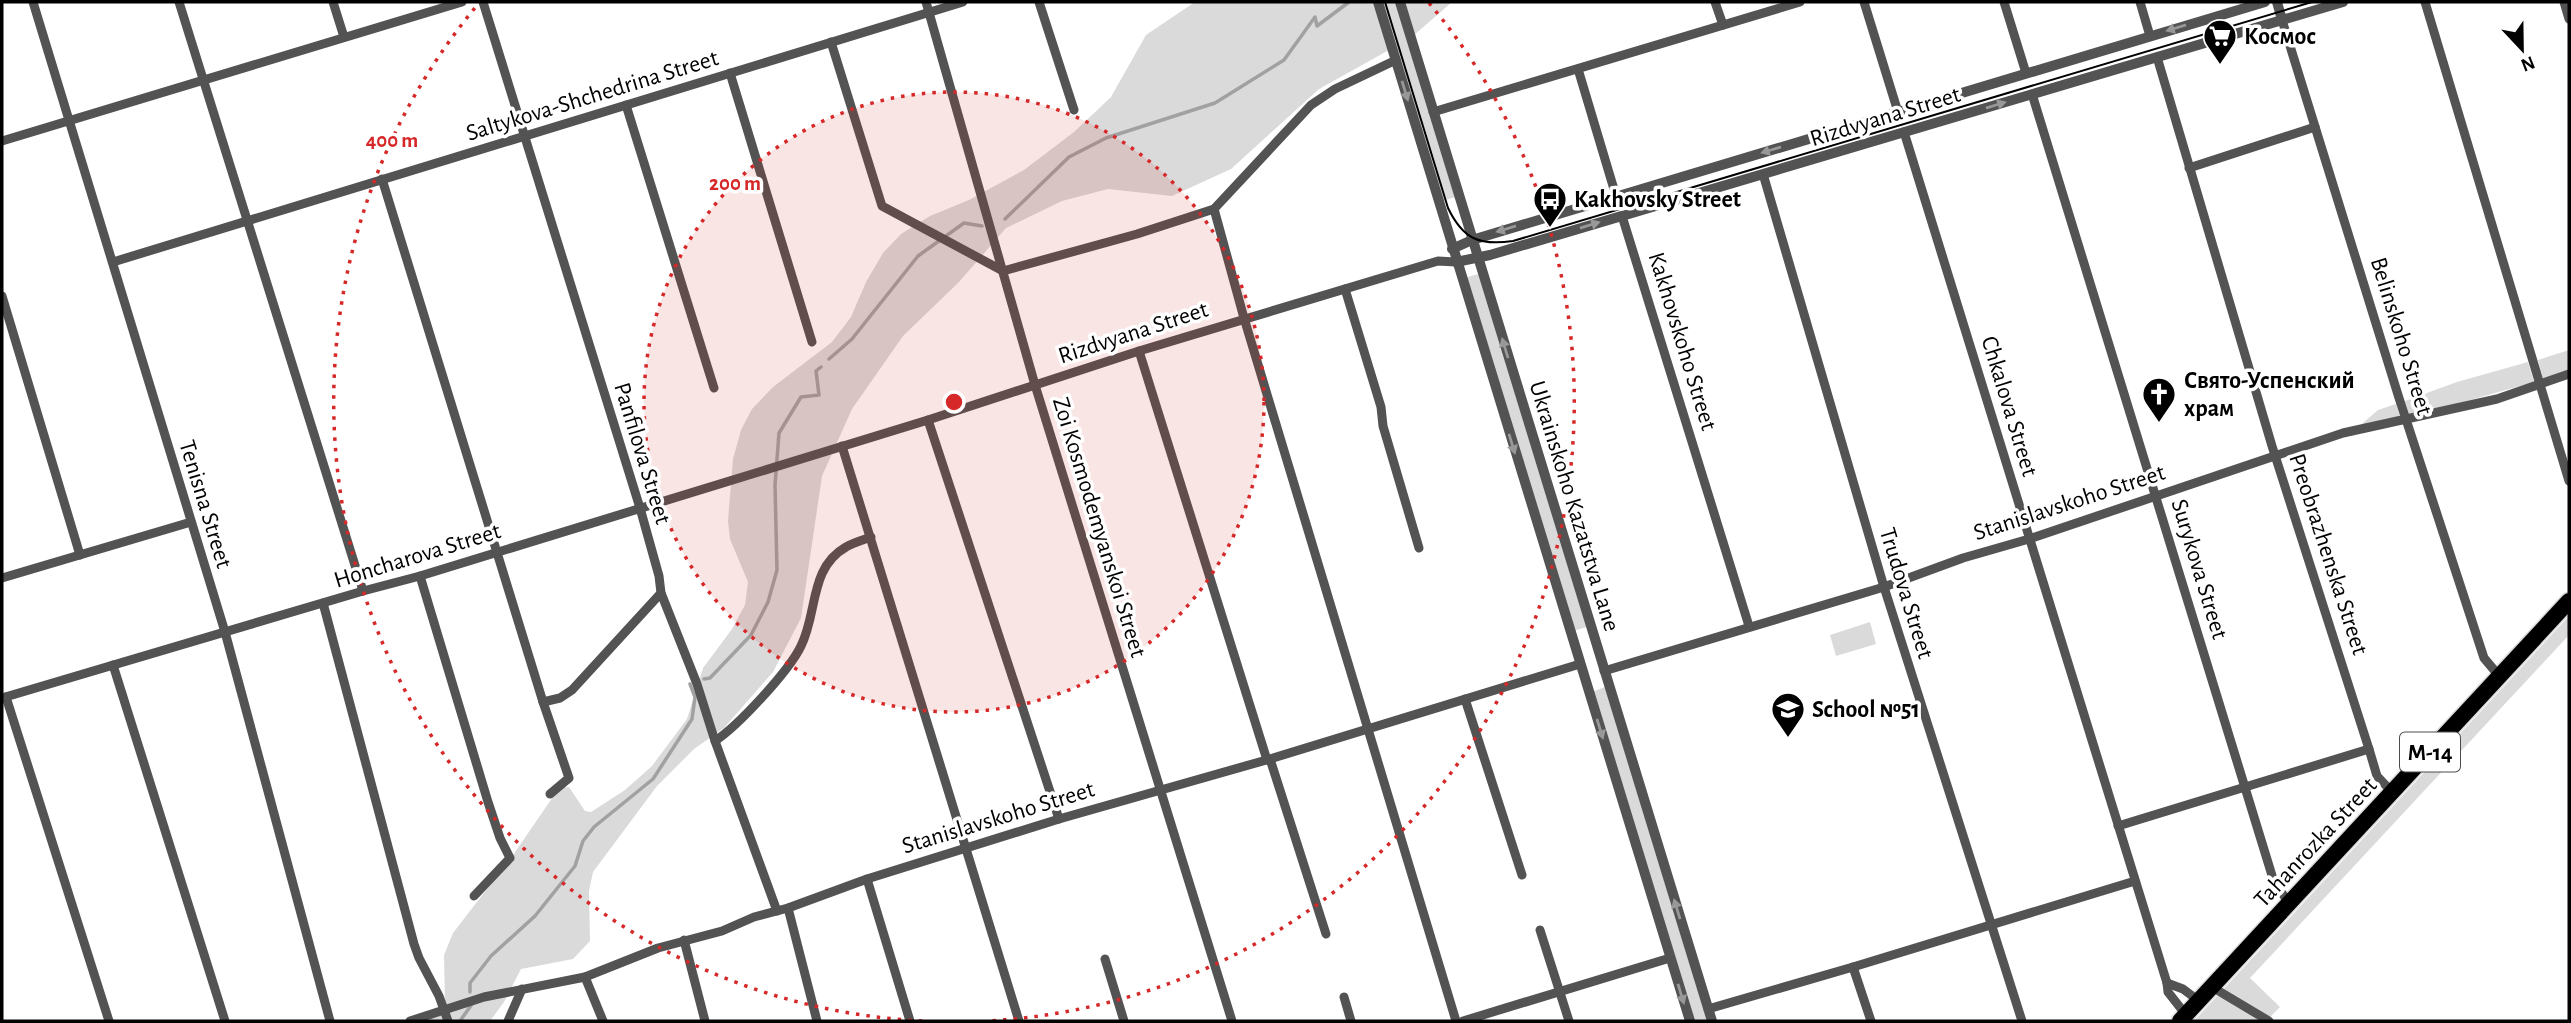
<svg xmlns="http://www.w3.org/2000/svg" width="2571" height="1023" viewBox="0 0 2571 1023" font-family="'Alegreya Sans',sans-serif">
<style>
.green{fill:#dadada}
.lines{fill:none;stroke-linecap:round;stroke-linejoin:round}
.stream{stroke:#a1a1a1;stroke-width:3.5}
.trunk-casing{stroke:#dbdbdb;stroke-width:19}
.minor{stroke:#535353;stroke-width:9}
.tertiary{stroke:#535353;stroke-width:10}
.trunk{stroke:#000;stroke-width:16}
.tram{stroke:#000;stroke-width:2}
.oneway{fill:#989898}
.ring{fill:none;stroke:#d62828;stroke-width:3.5;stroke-dasharray:3.5 7}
.labels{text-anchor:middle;stroke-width:7;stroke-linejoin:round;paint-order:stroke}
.shield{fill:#fff;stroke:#4c4c4c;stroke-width:2}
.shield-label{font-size:23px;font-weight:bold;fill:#000}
.poi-label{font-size:24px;font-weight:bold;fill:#000;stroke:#fff;text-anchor:start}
.street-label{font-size:24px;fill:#000;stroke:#fff}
.centre{fill:#d62828;stroke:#fff;stroke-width:3.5}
.ring-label{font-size:21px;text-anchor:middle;font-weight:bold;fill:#d62828;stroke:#fff;stroke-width:7;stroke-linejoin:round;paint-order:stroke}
</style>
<rect width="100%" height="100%" fill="#fff"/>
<g class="green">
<polygon points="1195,2 1374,2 1389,50 1319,89 1231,169 1172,196 1108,189 1062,201 1006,228 959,282 903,336 852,409 822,476 801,618 773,672 724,728 694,749 657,786 593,872 589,891 590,941 573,959 521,969 504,1002 490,1021 408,1021 445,1005 444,955 453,933 511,858 559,788 569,787 585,811 591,812 625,790 652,766 687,719 703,668 732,629 745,605 748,582 730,539 728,521 733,459 741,430 752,409 773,387 832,342 851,317 866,282 883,253 901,234 930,216 969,200 1024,170 1074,132 1111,97 1146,35"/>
<polygon points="1381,2 1397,2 1456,197 1442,201"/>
<polygon points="1402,2 1452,2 1413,36"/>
<polygon points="1478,274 1587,627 1573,631 1464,278"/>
<polygon points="2569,350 2569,372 2543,379 2538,360"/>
<polygon points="2528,362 2534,382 2410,417 2405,401 2457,382"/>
<polygon points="2396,404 2401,420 2348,436 2378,410"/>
<polygon points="2569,616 2569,635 2250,978 2280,1007 2266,1021 2194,1021"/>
<polygon points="1870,622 1876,644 1836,656 1830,635"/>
<polygon points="1605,687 1707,1021 1694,1021 1592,692"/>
</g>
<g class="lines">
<g class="stream">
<polyline points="1005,219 1069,157 1106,138 1215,103 1284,60 1315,17 1317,26 1349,2"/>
<polyline points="829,359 852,339 918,256 964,223 982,226"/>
<polyline points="704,679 710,678 751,635 768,602 777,570 775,485 779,433 801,397 819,395 816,371 821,367"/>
<polyline points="470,992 470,983 491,956 535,916 575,866 583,841 594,827 653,779 692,719 695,697 690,684"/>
<polyline points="460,1021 472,1004"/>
</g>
<defs>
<polyline id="trunk" points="2180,1021 2569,601"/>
</defs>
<use href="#trunk" class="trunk-casing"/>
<g class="minor">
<polyline points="33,2 225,632 330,1021"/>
<polyline points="179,2 363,591"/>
<polyline points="333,2 344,37"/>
<polyline points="483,2 640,508 659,576 661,593 697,684 715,741 777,911"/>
<polyline points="926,2 1035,385 1232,1021"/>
<polyline points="1039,2 1074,110"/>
<polyline points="1715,2 1723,25"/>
<polyline points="1864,2 1898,112"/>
<polyline points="2004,2 2026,73"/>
<polyline points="2140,2 2150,36"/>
<polyline points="2425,2 2569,481"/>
<polyline points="2564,2 2569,19"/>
<polyline points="2282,20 2399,398 2484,658 2500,677"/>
<polyline points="831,42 882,206 1003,271"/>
<polyline points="2157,57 2272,446 2369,749 2377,776 2392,792"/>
<polyline points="1578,69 1616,196"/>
<polyline points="730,73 812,342"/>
<polyline points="2032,94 2274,882 2289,903"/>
<polyline points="626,105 714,388"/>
<polyline points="1433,112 1800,2"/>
<polyline points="1904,132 2167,983 2168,992 2186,1015"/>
<polyline points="2,141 462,2"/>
<polyline points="2189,168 2315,127"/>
<polyline points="1763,174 1884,587 2022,1021"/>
<polyline points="382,179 543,702 569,778 550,794"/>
<polyline points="1214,209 1244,318 1456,1021"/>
<polyline points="1622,216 1749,626"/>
<polyline points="113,262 963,2"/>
<polyline points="1003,271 1137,234 1214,209 1311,105 1335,89 1396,60"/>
<polyline points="1345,289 1381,407 1383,426 1419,548"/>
<polyline points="2,296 80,555"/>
<polyline points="1139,351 1267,760"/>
<polyline points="928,420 1059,819"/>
<polyline points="842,446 1019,1021"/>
<polyline points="420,576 488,802 500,838 510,858 474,896"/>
<polyline points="2,578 191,522"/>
<polyline points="323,603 414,944 419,958 439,996 448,1021"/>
<polyline points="113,665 225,1021"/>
<polyline points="1604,671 1884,587 1963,558 2029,539 2343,433 2497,399 2569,374"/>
<polyline points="6,697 109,1021"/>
<polyline points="2,698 363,591 420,576 928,420 1139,351 1438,261 1456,262"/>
<polyline points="1465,699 1522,875"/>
<polyline points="543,702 560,698 572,690 661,593"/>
<path d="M715 741C738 726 789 671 801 646 818 612 809 568 846 547 854 542 863 540 871 537"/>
<polyline points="1270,759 1326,934"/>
<polyline points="2118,826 2369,749"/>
<polyline points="867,879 910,1021"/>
<polyline points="788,908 817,1021"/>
<polyline points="1540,930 1569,1021"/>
<polyline points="684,940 705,1021"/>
<polyline points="1105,959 1124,1021"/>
<polyline points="1853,967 1871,1021"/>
<polyline points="585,977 603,1021"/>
<polyline points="2167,983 2183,989 2199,1001"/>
<polyline points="2212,987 2269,1021"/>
<polyline points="1344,997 1351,1021"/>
<polyline points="1708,1009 1853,967 2135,881"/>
<polyline points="410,1021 484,997 585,977 658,948 722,931 754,917 788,908 867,879 1059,819 1270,759 1580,664"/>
<polyline points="508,1021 522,989"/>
<polyline points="1463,1021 1670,958"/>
</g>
<g class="tertiary">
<polyline points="1378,2 1690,1021"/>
<polyline points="1400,2 1712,1021"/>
<polyline points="2277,2 2282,20"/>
<polyline points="1452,249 1472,240 2265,2"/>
<polyline points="1456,262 1490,255 2343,2"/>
</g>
<use href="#trunk" class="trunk"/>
<path class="tram" d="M1385 2 1448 208C1463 239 1479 246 1513 241L2312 2"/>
</g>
<defs><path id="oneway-solid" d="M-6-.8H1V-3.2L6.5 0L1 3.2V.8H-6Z" transform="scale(1.75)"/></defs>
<g class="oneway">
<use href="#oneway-solid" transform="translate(2176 28) rotate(163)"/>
<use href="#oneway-solid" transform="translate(1405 91) rotate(73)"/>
<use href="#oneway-solid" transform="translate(1996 105) rotate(-17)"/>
<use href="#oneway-solid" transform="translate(1771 150) rotate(163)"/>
<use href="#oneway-solid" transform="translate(1590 225) rotate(-17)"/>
<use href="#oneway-solid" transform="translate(1506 229) rotate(163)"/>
<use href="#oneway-solid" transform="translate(1505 348) rotate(-107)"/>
<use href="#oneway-solid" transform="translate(1512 444) rotate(73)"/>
<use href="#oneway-solid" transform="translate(1600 729) rotate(73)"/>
<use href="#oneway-solid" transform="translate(1677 909) rotate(-107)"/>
<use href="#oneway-solid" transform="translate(1681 994) rotate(73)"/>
</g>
<circle cx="954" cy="402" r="310" fill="#d62828" fill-opacity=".12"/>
<g class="ring">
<circle cx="954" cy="402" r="310"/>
<path d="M922 1021A620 620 0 0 1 479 3M1429 3A620 620 0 0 1 986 1021"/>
</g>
<defs>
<symbol id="supermarket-pin" viewBox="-11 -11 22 30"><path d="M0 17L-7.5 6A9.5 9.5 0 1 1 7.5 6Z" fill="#000" stroke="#fff"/><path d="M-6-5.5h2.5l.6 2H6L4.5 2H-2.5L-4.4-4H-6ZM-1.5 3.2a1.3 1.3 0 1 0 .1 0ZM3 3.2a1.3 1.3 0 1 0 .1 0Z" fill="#fff"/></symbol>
<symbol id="bus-pin" viewBox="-11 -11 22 30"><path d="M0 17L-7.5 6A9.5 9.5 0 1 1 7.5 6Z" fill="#000" stroke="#fff"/><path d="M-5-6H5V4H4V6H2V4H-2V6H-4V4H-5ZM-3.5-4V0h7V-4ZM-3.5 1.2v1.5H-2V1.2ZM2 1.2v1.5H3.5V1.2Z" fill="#fff"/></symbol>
<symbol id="church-pin" viewBox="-11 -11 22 30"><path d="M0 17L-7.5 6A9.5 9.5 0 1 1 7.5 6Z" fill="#000" stroke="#fff"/><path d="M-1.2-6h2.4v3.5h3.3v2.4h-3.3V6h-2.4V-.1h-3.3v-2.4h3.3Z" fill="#fff"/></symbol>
<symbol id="school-pin" viewBox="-11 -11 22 30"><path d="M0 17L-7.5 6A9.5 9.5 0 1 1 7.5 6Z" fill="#000" stroke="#fff"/><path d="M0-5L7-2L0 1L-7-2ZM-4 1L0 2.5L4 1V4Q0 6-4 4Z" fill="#fff"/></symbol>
</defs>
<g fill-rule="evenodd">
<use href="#supermarket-pin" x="2201" y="17" width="38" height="52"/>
<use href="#bus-pin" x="1531" y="180" width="38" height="52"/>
<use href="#church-pin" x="2140" y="375" width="38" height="52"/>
<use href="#school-pin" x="1769" y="690" width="38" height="52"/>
</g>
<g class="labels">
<rect class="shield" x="2400" y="732.5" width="60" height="39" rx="5"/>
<g class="shield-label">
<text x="2430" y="760">М-14</text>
</g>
<g class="poi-label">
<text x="2244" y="44">Космос</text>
<text x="1574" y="207">Kakhovsky Street</text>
<text x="2184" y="388">Свято-Успенский<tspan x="2184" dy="28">храм</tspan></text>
<text x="1812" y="717">School №51</text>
</g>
<g class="street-label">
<text transform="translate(592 95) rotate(-17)" y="8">Saltykova-Shchedrina Street</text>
<text transform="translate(1885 116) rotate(-17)" y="8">Rizdvyana Street</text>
<text transform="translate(1133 332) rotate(-18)" y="8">Rizdvyana Street</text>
<text transform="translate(2402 336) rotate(73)" y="8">Belinskoho Street</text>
<text transform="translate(1683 341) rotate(73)" y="8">Kakhovskoho Street</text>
<text transform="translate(2010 406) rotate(73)" y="8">Chkalova Street</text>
<text transform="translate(643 453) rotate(73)" y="8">Panfilova Street</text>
<text transform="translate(2069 502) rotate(-18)" y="8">Stanislavskoho Street</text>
<text transform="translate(206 504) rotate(73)" y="8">Tenisna Street</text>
<text transform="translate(1575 506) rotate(73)" y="8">Ukrainskoho Kazatstva Lane</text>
<text transform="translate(1100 527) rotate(73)" y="8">Zoi Kosmodemyanskoi Street</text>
<text transform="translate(2329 554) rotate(72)" y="8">Preobrazhenska Street</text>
<text transform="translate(417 555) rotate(-17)" y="8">Honcharova Street</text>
<text transform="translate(2200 569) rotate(73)" y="8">Surykova Street</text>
<text transform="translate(1907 593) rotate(73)" y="8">Trudova Street</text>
<text transform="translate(998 817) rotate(-17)" y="8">Stanislavskoho Street</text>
<text transform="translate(2315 842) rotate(-47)" y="8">Tahanrozka Street</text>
</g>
</g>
<circle cx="954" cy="402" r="10" class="centre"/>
<g class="ring-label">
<text x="392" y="147">400 m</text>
<text x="735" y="190">200 m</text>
</g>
<rect width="2571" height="1023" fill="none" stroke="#000000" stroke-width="7"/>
<g transform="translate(2522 49) rotate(158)" stroke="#ffffff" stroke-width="5" paint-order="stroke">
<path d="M0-5L12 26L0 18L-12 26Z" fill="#000000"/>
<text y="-10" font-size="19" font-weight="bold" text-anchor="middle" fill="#000000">N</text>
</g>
</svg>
